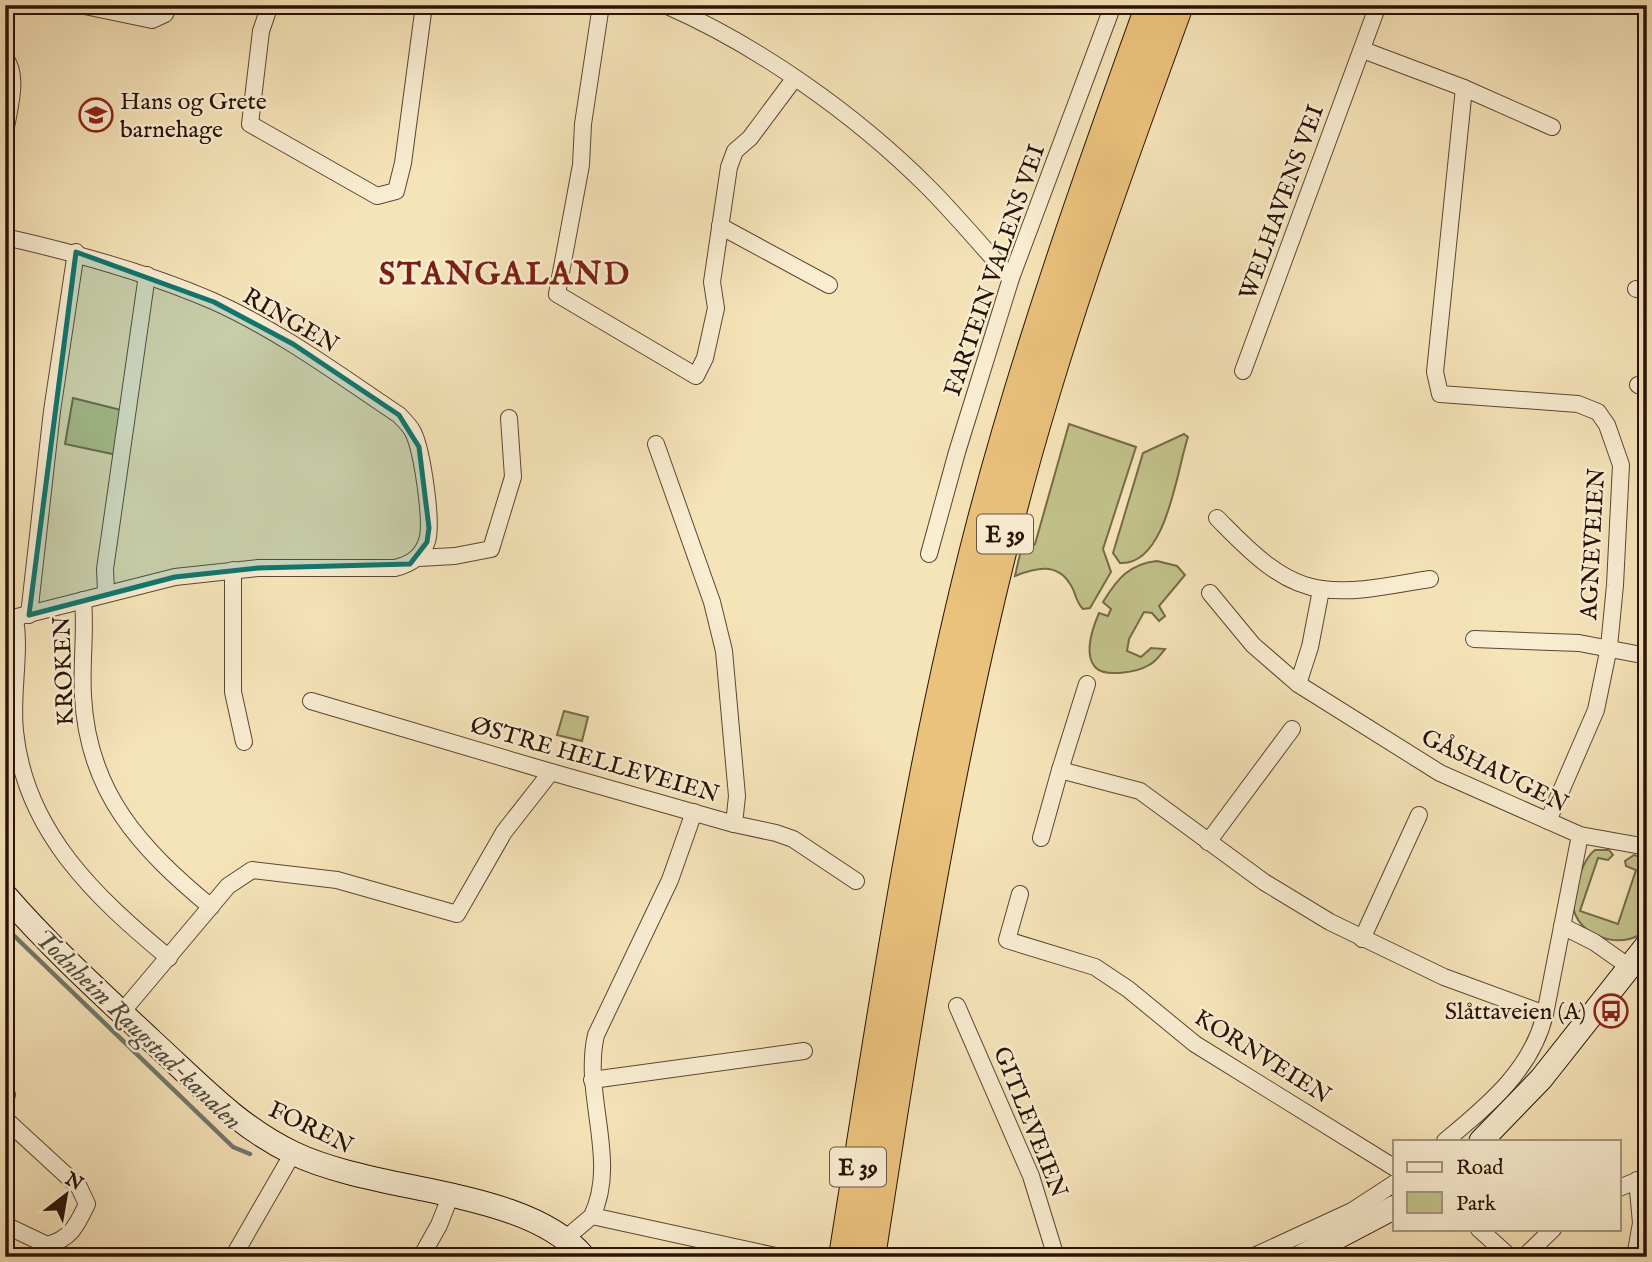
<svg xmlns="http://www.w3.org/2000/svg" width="1652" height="1262" viewBox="0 0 1652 1262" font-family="'IM FELL English',serif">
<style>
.green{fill:#c2c28b;stroke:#766a48;stroke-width:2}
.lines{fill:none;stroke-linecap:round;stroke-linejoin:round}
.stream{stroke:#707870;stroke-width:4.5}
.street-casing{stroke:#5c4632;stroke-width:18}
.secondary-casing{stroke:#291205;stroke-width:25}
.highway-casing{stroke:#291205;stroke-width:32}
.street{stroke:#f9edd2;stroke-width:16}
.secondary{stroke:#f9edd2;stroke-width:23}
.highway{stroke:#ebc27c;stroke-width:30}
.marked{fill:#0f766e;fill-opacity:0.2;stroke:#0f766e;stroke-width:5;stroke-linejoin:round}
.labels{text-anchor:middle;stroke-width:5;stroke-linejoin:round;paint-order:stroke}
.shield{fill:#f9edd2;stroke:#675442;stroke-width:2}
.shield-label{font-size:23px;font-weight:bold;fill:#291205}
.poi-label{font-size:24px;fill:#291205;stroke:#f9edd2;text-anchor:start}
.street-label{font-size:24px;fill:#291205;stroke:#f9edd2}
.water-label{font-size:26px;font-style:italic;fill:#534e44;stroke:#f9edd2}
.district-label{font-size:32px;font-weight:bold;letter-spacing:2px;fill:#7a1f14;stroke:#f9edd2}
</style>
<rect width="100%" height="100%" fill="#f6e4b9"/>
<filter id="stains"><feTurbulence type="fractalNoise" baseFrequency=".00286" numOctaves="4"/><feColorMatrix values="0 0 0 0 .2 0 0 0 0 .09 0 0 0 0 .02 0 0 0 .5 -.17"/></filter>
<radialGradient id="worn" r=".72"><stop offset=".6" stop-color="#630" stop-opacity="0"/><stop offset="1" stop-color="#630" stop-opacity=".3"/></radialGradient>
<g class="green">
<polygon points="73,398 121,410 117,455 65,444"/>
<path d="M1069 424 1136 447 1103 549 1111 572 1090 608 1083 609C1075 601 1076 592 1070 584 1057 562 1035 568 1015 576L1020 554 1035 544Z"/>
<path d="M1184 434 1188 437C1177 468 1167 566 1120 563L1113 553 1143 453Z"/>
<path d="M1157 561 1177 566 1185 575 1159 606 1165 616 1159 621 1152 613 1144 612 1129 639 1127 651 1141 657 1151 648 1165 649C1160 655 1156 662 1149 665 1138 672 1105 678 1095 667 1083 653 1093 627 1099 613L1108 616 1111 609 1103 602C1117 579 1129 564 1157 561Z"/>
<polygon points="564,711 588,717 582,741 557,735"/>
<path d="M1595 850H1609L1613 855 1608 860 1598 858 1580 911 1618 924 1636 870 1626 866 1625 861 1634 855 1647 859V929C1628 949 1588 941 1576 916 1568 901 1582 860 1595 850Z"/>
</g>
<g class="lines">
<polyline class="stream" points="5,927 233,1147 250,1154"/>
<defs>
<g id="street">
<polyline points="80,5 152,20 165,14 169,5"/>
<polyline points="270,5 261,31 250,124 377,196 396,191 403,163 424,5"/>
<polyline points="601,5 583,124 581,165 557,294 696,376 705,358 716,308 712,282 729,167 735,151 750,138 794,79"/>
<path d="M665 5C759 46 856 115 928 187 957 216 983 248 1011 278"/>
<polyline points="1363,50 1464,88 1552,127"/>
<path d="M5 58C20 76 8 112 5 133"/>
<polyline points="1464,88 1435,372 1440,394 1578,404 1598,412 1607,425 1621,465 1615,585 1609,647 1596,710 1548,821"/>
<polyline points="720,226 829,285"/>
<path d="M5 237C76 253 146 272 213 301 280 331 339 375 399 415 404 420 410 426 413 432 422 450 433 522 427 541 422 557 411 564 395 568H258L175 577 5 620"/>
<polyline points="1636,289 1647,291"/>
<polyline points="1243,371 1378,5"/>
<polyline points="1638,385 1647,389"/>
<polyline points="656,444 712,602 724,651 737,796 734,824"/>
<path d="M1217 518C1245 546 1279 584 1322 589 1357 594 1396 584 1430 579"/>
<polyline points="929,554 957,452 1011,278 1113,5"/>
<polyline points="418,558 455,556 491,549 513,477 509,418"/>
<polyline points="233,570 233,692 244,742"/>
<polyline points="106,592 105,569 147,275"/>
<polyline points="1210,593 1253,645 1298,684 1440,773 1580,835 1647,847"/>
<path d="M83 600C86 631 81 664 83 696 88 793 140 848 211 907"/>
<polyline points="29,615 52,411 76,252"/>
<path d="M15 619C21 654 11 693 15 731 25 831 95 897 169 958"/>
<polyline points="1474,639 1579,643 1647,656"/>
<polyline points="1087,684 1060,770 1140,791 1264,882 1330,922 1444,977 1545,1014"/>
<polyline points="1298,684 1310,647 1321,590"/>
<polyline points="311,701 551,772 734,824 776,833 793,839 856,881"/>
<polyline points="1041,838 1060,770"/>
<polyline points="1208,842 1292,729"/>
<polyline points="1020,894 1007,940 1095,967 1128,989 1195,1044 1395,1168"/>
<polyline points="1562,926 1594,942 1628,966"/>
<polyline points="1362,939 1419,815"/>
<polyline points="957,1006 1031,1176 1056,1257"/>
<polyline points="122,1012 228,886 252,870 337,880 457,914 504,832 551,772"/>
<polyline points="592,1080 804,1051"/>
<polyline points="5,1097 7,1095"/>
<path d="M5 1119 79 1187 87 1204C77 1225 71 1239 47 1245L5 1225"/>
<path d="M1445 1141C1487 1106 1532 1070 1545 1014L1580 835"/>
<polyline points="1619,1188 1646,1177"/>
<path d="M592 1216C619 1160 582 1095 596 1035L670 880 694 812"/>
<polyline points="1479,1229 1510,1257"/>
<polyline points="566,1238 592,1216 780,1257"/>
<polyline points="233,1257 293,1153"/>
<polyline points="421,1257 439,1225 450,1197"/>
<polyline points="1252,1257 1352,1211 1395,1183"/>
<polyline points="1524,1257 1553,1229"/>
<polyline points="1635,1257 1641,1223 1637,1180"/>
</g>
<g id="secondary">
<path d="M5 895C50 947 102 994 152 1041 197 1082 238 1127 293 1153 378 1194 526 1188 584 1257"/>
<polyline points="1481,1141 1541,1079 1647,945"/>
<polyline points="1300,1257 1395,1207"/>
</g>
<g id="highway">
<path d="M844 1257C883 1011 919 764 982 523 1028 348 1089 176 1151 5"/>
<path d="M870 1257C907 1015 945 773 1005 536 1050 355 1114 180 1178 5"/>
</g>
</defs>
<use href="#street" class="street-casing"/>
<use href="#secondary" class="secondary-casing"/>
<use href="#highway" class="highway-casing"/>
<use href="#street" class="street"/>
<use href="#secondary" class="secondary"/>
<use href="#highway" class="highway"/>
</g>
<path class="marked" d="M76 252 214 302 293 344 399 415 419 447 429 528 427 542 410 564 258 568 175 577 29 615Z"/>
<defs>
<symbol id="school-ring" viewBox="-11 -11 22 22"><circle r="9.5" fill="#f9edd2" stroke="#8f2418" stroke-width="1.5"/><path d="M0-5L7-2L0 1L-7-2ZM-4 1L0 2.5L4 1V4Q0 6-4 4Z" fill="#8f2418"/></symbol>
<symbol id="bus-ring" viewBox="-11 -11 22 22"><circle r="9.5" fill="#f9edd2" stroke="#8f2418" stroke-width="1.5"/><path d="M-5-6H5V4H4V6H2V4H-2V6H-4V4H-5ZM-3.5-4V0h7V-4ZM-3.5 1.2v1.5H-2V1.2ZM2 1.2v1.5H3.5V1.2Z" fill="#8f2418"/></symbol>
</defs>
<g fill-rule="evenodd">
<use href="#school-ring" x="77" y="96" width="38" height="38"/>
<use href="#bus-ring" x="1592" y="992" width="38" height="38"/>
</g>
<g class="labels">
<g class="shield">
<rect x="977" y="514.5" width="56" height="39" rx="5"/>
<rect x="830" y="1147.5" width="56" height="39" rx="5"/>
</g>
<g class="shield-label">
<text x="1005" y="542">E 39</text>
<text x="858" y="1175">E 39</text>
</g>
<g class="poi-label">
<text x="120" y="109">Hans og Grete<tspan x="120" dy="28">barnehage</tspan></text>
<text x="1586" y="1019" text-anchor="end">Slåttaveien (A)</text>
</g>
<g class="street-label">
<text transform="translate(1281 202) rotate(-70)" y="8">WELHAVENS VEI</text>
<text transform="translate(994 270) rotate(-71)" y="8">FARTEIN VALENS VEI</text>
<text transform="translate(291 320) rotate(30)" y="8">RINGEN</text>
<text transform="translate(1592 544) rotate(-87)" y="8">AGNEVEIEN</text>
<text transform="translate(63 671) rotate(-92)" y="8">KROKEN</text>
<text transform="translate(595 759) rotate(16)" y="8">ØSTRE HELLEVEIEN</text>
<text transform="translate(1495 770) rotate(26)" y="8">GÅSHAUGEN</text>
<text transform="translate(1263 1056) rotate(32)" y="8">KORNVEIEN</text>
<text transform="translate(1031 1122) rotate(68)" y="8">GITLEVEIEN</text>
<text transform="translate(311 1127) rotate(26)" y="8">FOREN</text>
</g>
<g class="water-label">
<text transform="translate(139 1029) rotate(44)" y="9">Todnheim Raugstad-kanalen</text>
</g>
<g class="district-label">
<text x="505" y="284">STANGALAND</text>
</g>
</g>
<rect width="1652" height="1262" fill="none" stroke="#f6e4b9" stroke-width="28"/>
<rect x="7" y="7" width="1638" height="1248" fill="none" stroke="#291205" stroke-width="3.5"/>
<rect x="14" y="14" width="1624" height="1234" fill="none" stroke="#291205" stroke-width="2"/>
<rect x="1393" y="1140" width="228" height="91" fill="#f9edd2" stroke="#a69580" stroke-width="2"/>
<rect x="1407" y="1162" width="35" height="10" fill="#f9edd2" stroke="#a69580" stroke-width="2"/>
<text x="1456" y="1174" font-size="21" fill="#291205">Road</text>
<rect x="1407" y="1192" width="35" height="21" fill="#c2c28b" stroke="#a69580" stroke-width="2"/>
<text x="1456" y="1210" font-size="21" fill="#291205">Park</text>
<g transform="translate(66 1195) rotate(31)" stroke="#f9edd2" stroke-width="5" paint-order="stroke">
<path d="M0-5L12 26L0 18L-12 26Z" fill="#291205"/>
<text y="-10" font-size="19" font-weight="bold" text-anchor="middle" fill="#291205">N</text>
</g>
<rect width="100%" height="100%" filter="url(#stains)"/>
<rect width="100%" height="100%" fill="url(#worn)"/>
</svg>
